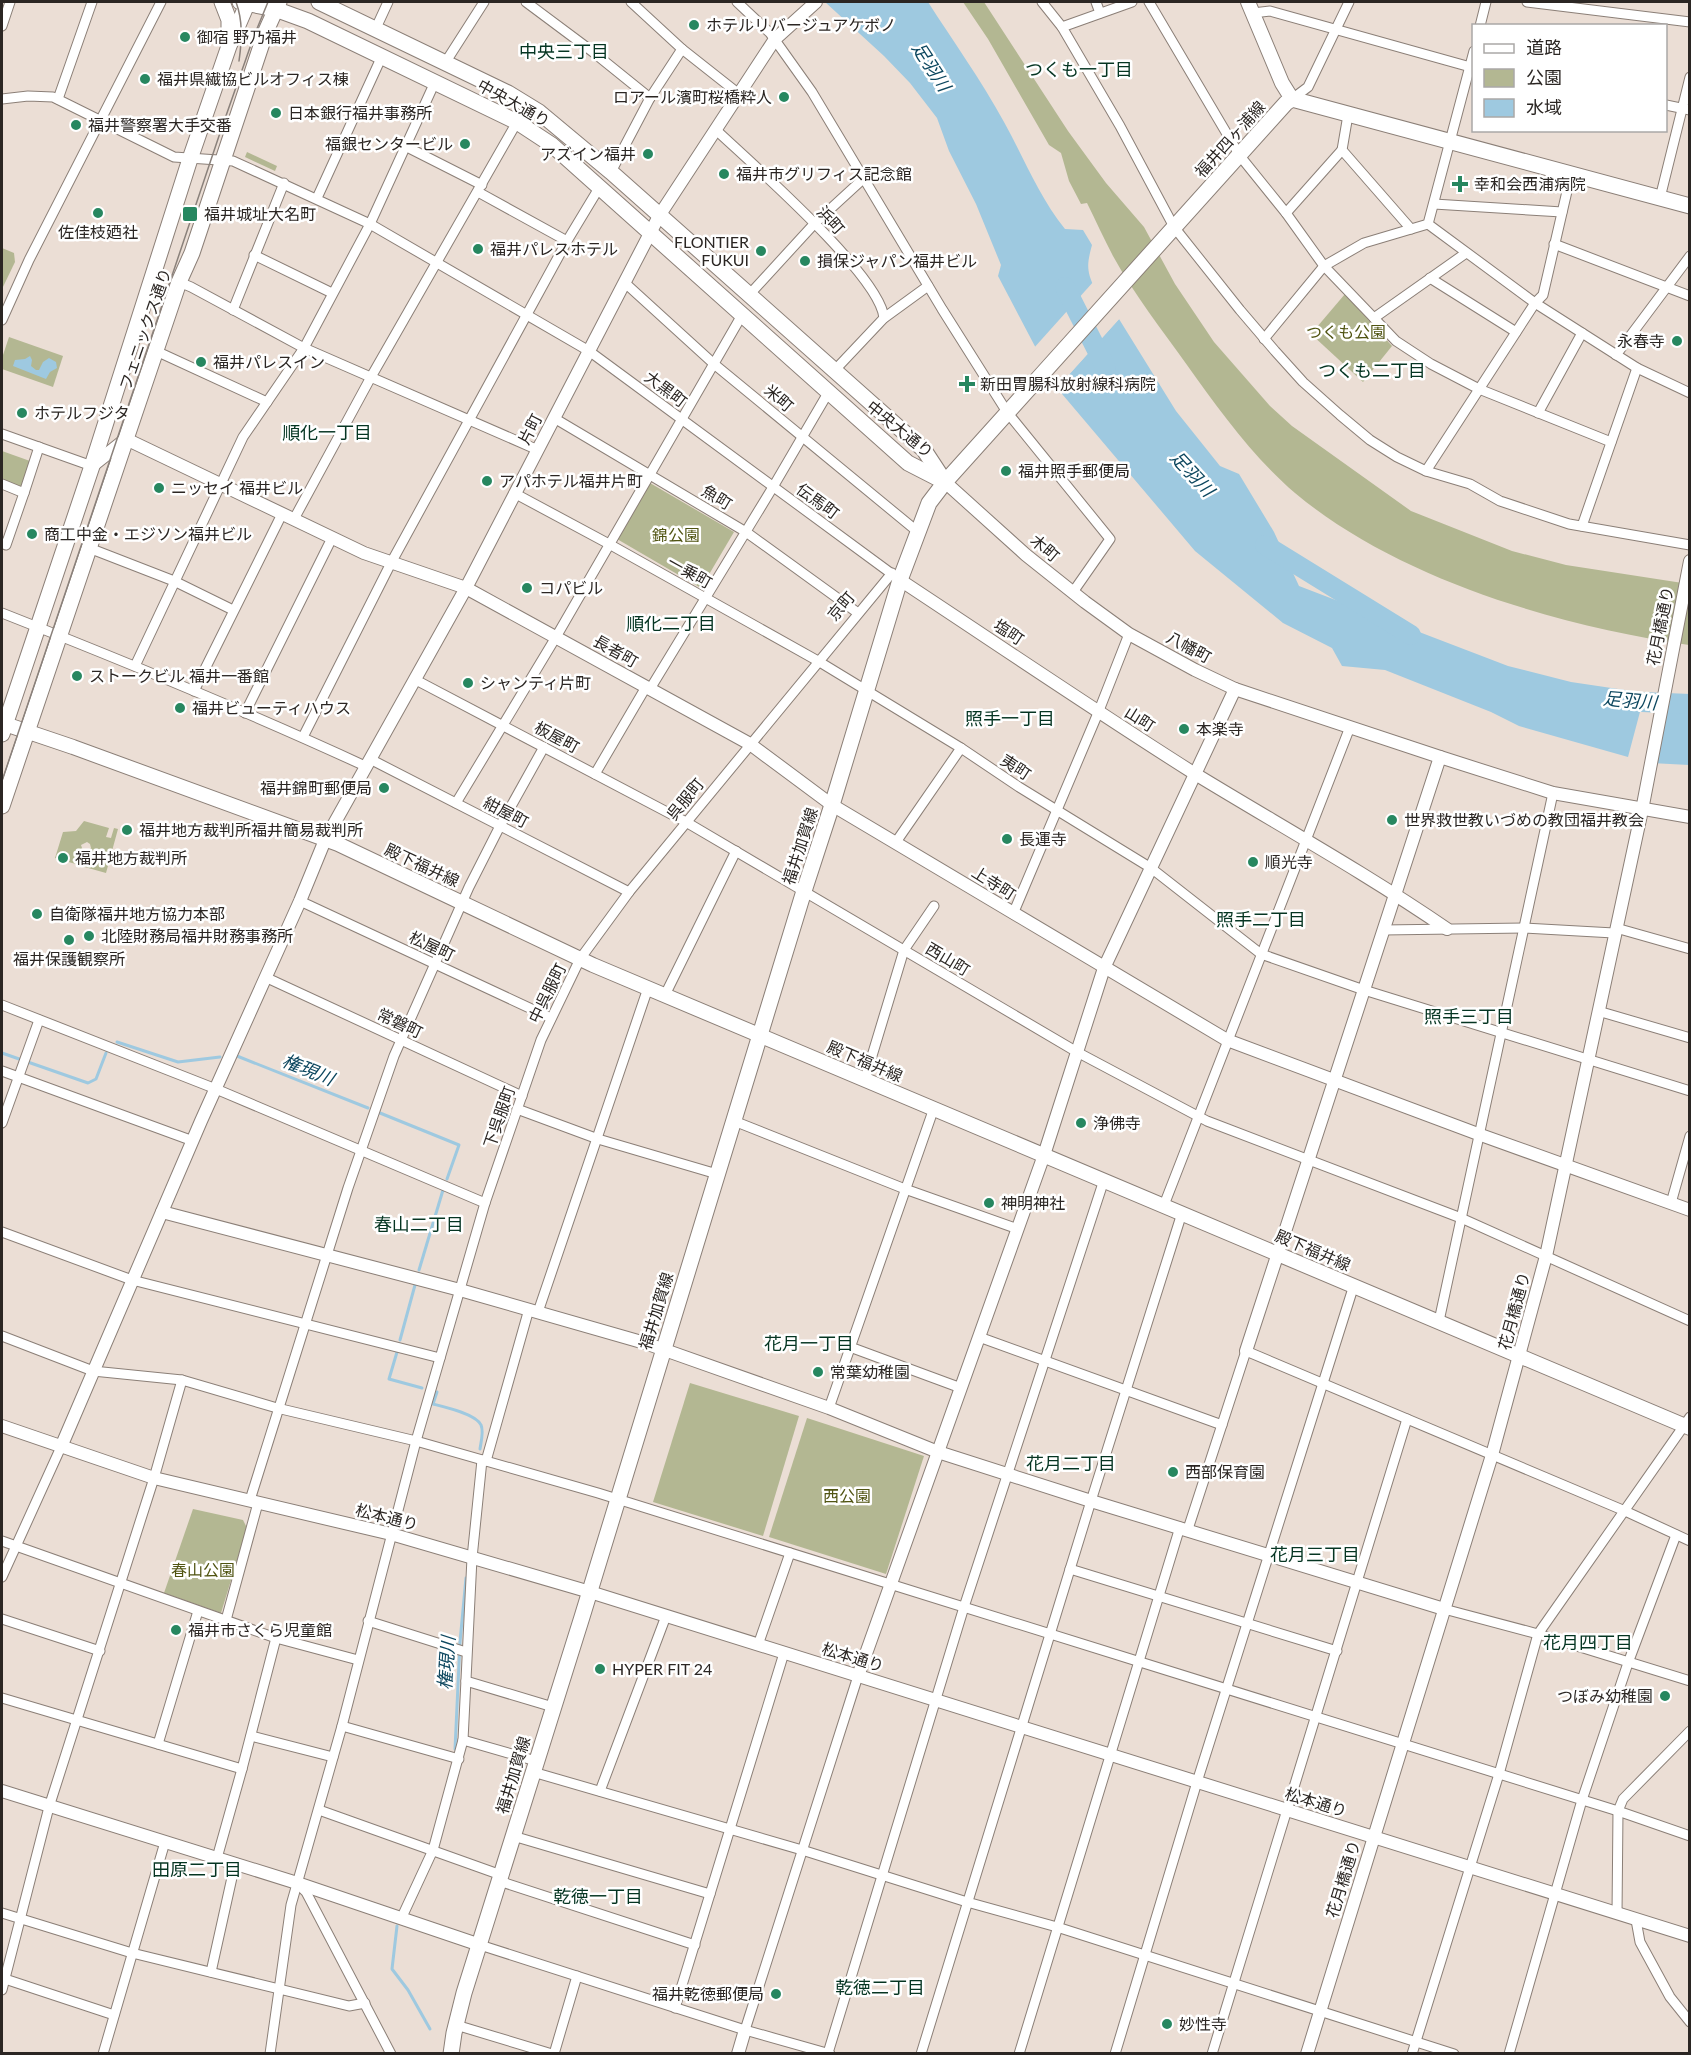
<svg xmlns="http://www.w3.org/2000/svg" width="1691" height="2055" viewBox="0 0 1691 2055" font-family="Lato,'Noto Sans JP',sans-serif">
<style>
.green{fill:#b3b792}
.water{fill:#9ec9e0}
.pier{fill:#ebded5}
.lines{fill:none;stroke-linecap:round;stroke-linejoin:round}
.stream{stroke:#9ec9e0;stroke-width:3}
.river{stroke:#9ec9e0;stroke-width:20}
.minor-casing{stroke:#8b7f77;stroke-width:11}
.tertiary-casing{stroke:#8b7f77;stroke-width:14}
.secondary-casing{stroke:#8b7f77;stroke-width:16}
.primary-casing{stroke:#8b7f77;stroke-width:17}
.minor{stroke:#fff;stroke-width:9}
.tertiary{stroke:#fff;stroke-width:12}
.secondary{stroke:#fff;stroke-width:14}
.primary{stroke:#fff;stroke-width:15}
.tram{stroke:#8a817b;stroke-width:1.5}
.poi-dot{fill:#278760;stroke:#fff;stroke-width:2}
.labels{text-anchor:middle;stroke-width:5;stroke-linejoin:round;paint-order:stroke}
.poi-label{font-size:16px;fill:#2b2623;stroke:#fff;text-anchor:start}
.street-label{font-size:16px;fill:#2b2623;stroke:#fff}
.park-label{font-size:16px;fill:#505412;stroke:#fff}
.neighbourhood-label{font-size:18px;fill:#053522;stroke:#fff}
.water-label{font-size:18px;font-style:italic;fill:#0d475f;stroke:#fff}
</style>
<rect width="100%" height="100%" fill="#ebded5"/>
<g class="green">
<path d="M963 2H984L1068 131 1106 183 1144 227 1175 284 1214 342 1270 406 1292 426 1411 511 1512 551 1566 565 1689 584V645C1558 626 1398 579 1295 493 1253 457 1219 410 1187 365 1162 330 1134 294 1113 256 1104 239 1096 221 1087 203L1081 204 1069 181 1061 153 1049 145 988 39Z"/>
<polygon points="247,152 277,166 275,171 245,157"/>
<polygon points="2,248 14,253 15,262 2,289"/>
<polygon points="1345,294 1392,346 1363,382 1311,334"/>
<polygon points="9,337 63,356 53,387 2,369 2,358"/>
<polygon points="2,451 30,461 21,488 2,480"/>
<polygon points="650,483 734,532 701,588 617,539"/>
<polygon points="84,821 109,828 106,837 111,838 114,828 118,829 106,873 81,866 85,852 91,848 90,844 87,842 81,845 83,851 79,865 55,858 63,832 76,831"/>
<polygon points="690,1383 799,1416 763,1536 653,1502"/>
<polygon points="807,1418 924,1456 886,1574 769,1537"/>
<polygon points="193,1509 243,1520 247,1528 221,1613 164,1593"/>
</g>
<g class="water">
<path d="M825 2H928C953 41 981 80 1004 122 1024 158 1039 197 1065 229L1083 230 1092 245C1087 264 1086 270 1095 289L1039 354 998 276 1001 265 976 204 949 151 937 118 910 83 884 56Z"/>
<polygon points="1119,319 1176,411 1220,466 1239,474 1274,532 1299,586 1508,666 1571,682 1645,693 1628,757 1519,726 1491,712 1385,670 1342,666 1332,648 1283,623 1195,551 1057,388"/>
<polygon points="30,356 32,360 31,366 36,370 39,370 43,362 49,358 56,362 57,368 50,372 46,379 13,366 15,360 25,359"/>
<polygon points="1662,702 1689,702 1689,765 1651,763"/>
</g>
<g class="pier">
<polygon points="1094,281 1097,290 1041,356 1037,356 1033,349"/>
<polygon points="1119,316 1121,317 1055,390 1055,386"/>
</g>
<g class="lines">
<g class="stream">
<polyline points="117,1042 178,1062 220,1057"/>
<polyline points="2,1053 88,1083 96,1079 106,1053"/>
<polyline points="237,1056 368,1108"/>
<polyline points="380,1113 459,1145 447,1179"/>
<polyline points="419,1270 443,1190"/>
<polyline points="400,1340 415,1285"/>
<polyline points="397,1352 389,1379 422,1388"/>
<path d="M437 1392 433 1404C445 1407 476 1414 481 1425 484 1431 481 1442 480 1449"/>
<polyline points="455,1749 460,1642 466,1578"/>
<polyline points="397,1926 392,1969 408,1990 430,2029"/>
</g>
<g class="river">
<polyline points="1065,287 1106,368"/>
<polyline points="1265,545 1411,635"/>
<polyline points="1618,701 1690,704"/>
</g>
<defs>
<g id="minor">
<polyline points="526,2 593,52 650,98"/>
<polyline points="631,2 682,49 739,94"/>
<polyline points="737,2 770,33 812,92 942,309 1007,412 1110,539 1073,592"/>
<polyline points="1042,2 1062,27 1120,126 1174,227 1240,310 1275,351 1303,382 1340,415 1370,440 1397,457 1426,471 1470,484 1500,501 1569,524 1690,545"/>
<polyline points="1096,2 1100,13"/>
<polyline points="1149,2 1240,156 1286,213 1324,266 1396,341 1431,364 1479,389 1611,442"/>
<polyline points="1527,2 1690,22"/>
<polyline points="1253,13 1270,11 1474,68"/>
<polyline points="2,26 10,2"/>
<polyline points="1480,26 1486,2"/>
<polyline points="1062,27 1132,2"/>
<polyline points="376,28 388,2"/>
<polyline points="445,63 484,2"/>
<polyline points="2,99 28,96 53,97 174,157 233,161 370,224 589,351 896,577"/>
<polyline points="58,99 92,2"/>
<polyline points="1292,99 1308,87 1349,2"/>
<polyline points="1666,105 1690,110"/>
<polyline points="1348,115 1342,150 1411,229"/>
<path d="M715 129C751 163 880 275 884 318"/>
<polyline points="405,146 482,185"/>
<polyline points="611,172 650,98 682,49"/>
<polyline points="478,192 567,241"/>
<polyline points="317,198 382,56"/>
<polyline points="1660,198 1690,77"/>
<polyline points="1434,204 1562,212"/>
<polyline points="1286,213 1342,150"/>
<polyline points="1428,224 1535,303 1637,368 1690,393"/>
<polyline points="1554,244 1690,296"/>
<polyline points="254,255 332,293"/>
<polyline points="1430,278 1516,332"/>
<polyline points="179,282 191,287 304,348 538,450"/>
<polyline points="624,282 714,364 918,532"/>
<polyline points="749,295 815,223 863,179"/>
<polyline points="233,310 284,183"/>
<polyline points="1374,318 1466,253"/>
<polyline points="2,320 29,260 161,2"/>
<polyline points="1264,339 1324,266 1364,243 1428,224 1474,51"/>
<polyline points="156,351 267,402"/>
<polyline points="1616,355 1690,256"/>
<polyline points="834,371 884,318 928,286"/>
<polyline points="1538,413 1582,333"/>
<polyline points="554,418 746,532 858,613"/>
<polyline points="2,434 92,466"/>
<polyline points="1426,471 1535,303 1543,295 1571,174"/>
<polyline points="2,484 24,493 39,447"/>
<polyline points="514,493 609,544 818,661 961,748 1019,787 1151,868 1261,954 1364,990 1690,1091"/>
<polyline points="294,519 371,377 517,122"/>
<polyline points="1582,526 1637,368"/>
<polyline points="2,543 6,545 24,493"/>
<polyline points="89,548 174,581 233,610"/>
<path d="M2 613C124 661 246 711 365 766"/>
<polyline points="135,666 243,437 304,348 370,224 435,82"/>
<polyline points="414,679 686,822 1077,1052 1207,1121 1461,1218 1690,1321"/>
<polyline points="650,689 773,487 828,393"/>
<polyline points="194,691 282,514"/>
<polyline points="245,713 332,538"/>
<polyline points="303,737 391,563 567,241 599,188"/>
<polyline points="370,759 629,892"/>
<polyline points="595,774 646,687"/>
<polyline points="456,803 556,637 742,315"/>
<polyline points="896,842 961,748"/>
<polyline points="300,901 551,1018"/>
<polyline points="1013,914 1098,713 1129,634"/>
<polyline points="1616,928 1690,949"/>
<polyline points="1383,930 1524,928 1614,933"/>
<polyline points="265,977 522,1096"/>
<polyline points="665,995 736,851"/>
<polyline points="2,1005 216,1089 485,1203"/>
<polyline points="1598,1011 1690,1038"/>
<polyline points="2,1071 193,1141"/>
<polyline points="865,1079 904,950 934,906"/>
<polyline points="517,1109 598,1139 717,1174"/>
<polyline points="734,1121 905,1189 1018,1229"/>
<polyline points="2,1123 39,1020"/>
<polyline points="1671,1203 1690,1136"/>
<polyline points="1164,1205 1350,727"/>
<polyline points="2,1232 132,1280 440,1358"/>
<polyline points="538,1312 648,988"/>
<polyline points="1439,1321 1553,793"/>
<polyline points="2,1336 93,1371 182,1380 277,1408 416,1441 598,1493 1618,1811 1690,1836"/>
<polyline points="979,1337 1222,1425"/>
<polyline points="850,1347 961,1388"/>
<polyline points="829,1408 934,1108"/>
<polyline points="486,1461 529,1309"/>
<polyline points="250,1500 348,1188 394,1056 469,887 500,826 544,747"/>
<polyline points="1188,1529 1246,1351 1625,1511 1690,1541"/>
<polyline points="2,1541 276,1638 358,1660"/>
<polyline points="1070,1569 1337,1651"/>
<polyline points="2,1577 61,1447"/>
<polyline points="1444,1609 1538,1634 1690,1681"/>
<polyline points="2,1619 100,1651"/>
<polyline points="226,1620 258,1503"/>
<polyline points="368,1621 466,1652"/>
<polyline points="758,1645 790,1553"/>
<polyline points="466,1681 553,1707"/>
<polyline points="2,1698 242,1769"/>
<polyline points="342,1726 459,1759"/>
<polyline points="251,1736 333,1757"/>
<polyline points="463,1740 536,1761"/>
<polyline points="158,1744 198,1611"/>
<polyline points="533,1772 802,1850 967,1902 1057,1927 1454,2054"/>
<polyline points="600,1791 666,1616"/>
<polyline points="319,1810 501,1875"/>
<polyline points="513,1836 710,1894"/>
<polyline points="217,1858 242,1769 276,1638"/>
<polyline points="499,1881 695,1945"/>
<polyline points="299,1885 306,1892 391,2054"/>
<polyline points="2,1913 132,1953 349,2006 365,2003"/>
<polyline points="1617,1914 1618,1811 1623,1799 1690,1731"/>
<polyline points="401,1919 433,1850 463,1740 472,1558 482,1460"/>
<polyline points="1636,1920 1640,1942 1670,1997 1690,2022"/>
<polyline points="480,1945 745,2030 830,2054"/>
<polyline points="211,1972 235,1864"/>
<polyline points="2,1978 114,2015"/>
<polyline points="2,1990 49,1807 154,1478 182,1380"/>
<polyline points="675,2008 784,1653"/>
<polyline points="456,2025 552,2054"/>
<polyline points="745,2030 858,1676"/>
<polyline points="828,2053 964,1607 1104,1180"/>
<polyline points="103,2054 165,1842"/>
<polyline points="270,2054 291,1905 342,1726 416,1441 485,1203 541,1040 580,959 629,892 892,573"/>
<polyline points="554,2054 577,1976"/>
<polyline points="921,2054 1091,1501 1182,1213"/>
<polyline points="1019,2054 1180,1527"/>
<polyline points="1115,2054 1197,1782 1354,1285"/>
<polyline points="1212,2054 1407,1419"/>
<polyline points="1412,2054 1499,1774 1538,1634 1690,1417"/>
<polyline points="1509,2054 1582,1800 1628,1663 1676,1535"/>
</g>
<g id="tertiary">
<polyline points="92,466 126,439 364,553 466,588 750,744 832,805 1227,1040 1478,1134 1690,1210"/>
<polyline points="945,482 1026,555 1085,602 1129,634 1195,670 1235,689 1440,757 1553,793 1690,817"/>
<path d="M900 580C997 644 1094 710 1192 772 1277 824 1364 872 1447 929"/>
<polyline points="162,1212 460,1290 645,1343 829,1408 938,1452 1091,1501 1444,1609"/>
<polyline points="1246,1351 1440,757"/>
<polyline points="2,1426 154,1478 391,1534 590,1592 1690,1936"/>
<polyline points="61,1447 201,1121 300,901 325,840 466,588 659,216 775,39 816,2"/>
<polyline points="858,1676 1044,1155 1104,968 1235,689"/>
<polyline points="2,1791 297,1883 480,1945"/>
<polyline points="738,2054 745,2030"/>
<polyline points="1307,2054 1492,1455 1546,1256 1642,810 1690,561"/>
</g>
<g id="secondary">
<polyline points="1248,2 1282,83 1292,99"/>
<polyline points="2,723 73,747 338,844 593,965 1690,1428"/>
</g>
<g id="primary">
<polyline points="222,2 229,20 229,37"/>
<polyline points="240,2 275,9 308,21 517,122 552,145 908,463 945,482"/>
<polyline points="319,2 508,93 539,112 611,172 924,450 945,482"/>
<polyline points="2,734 92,466 190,159 229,46 248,2"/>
<polyline points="2,806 179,282 192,253 266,31 279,2"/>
<polyline points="451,2054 454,2033 464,1993 582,1617 804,891 832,805 900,580 929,503 945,482 1286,103 1292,99 1690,206"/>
</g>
</defs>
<use href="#minor" class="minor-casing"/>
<use href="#tertiary" class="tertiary-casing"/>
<use href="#secondary" class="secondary-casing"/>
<use href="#primary" class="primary-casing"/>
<use href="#minor" class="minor"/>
<use href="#tertiary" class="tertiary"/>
<use href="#secondary" class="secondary"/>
<use href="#primary" class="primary"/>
<g class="tram">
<path d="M236 2C243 21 242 40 239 61"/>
<polyline points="2,781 221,130 254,36 268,2"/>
</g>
</g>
<g class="poi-dot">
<circle cx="694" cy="25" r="6"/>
<circle cx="185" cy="37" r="6"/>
<circle cx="145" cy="79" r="6"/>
<circle cx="784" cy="97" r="6"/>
<circle cx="276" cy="113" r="6"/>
<circle cx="76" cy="125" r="6"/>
<circle cx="465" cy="144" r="6"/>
<circle cx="648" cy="154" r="6"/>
<circle cx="724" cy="174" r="6"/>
<path d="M1457 175h6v6h6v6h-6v6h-6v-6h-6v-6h6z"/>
<circle cx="98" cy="213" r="6"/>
<rect x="182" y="206" width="16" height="16" rx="3"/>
<circle cx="478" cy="249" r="6"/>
<circle cx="761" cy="251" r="6"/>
<circle cx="805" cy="261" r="6"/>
<circle cx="1677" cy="341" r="6"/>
<circle cx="201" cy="362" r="6"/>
<path d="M964 375h6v6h6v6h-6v6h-6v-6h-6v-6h6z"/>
<circle cx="22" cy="413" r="6"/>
<circle cx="1006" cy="471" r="6"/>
<circle cx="487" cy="481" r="6"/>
<circle cx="159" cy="488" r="6"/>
<circle cx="32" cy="534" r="6"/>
<circle cx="527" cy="588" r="6"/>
<circle cx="77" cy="676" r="6"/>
<circle cx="468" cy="683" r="6"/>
<circle cx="180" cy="708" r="6"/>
<circle cx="1184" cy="729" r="6"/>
<circle cx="384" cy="788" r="6"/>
<circle cx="1392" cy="820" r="6"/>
<circle cx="127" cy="830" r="6"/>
<circle cx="1007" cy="839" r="6"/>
<circle cx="63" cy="858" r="6"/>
<circle cx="1253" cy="862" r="6"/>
<circle cx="37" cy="914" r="6"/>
<circle cx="89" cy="936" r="6"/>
<circle cx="69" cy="940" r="6"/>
<circle cx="1081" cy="1123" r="6"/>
<circle cx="989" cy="1203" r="6"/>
<circle cx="818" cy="1372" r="6"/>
<circle cx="1173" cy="1472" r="6"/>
<circle cx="176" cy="1630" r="6"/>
<circle cx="600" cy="1669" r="6"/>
<circle cx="1665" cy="1696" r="6"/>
<circle cx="776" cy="1994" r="6"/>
<circle cx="1167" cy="2024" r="6"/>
</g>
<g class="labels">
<g class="poi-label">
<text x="706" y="31">ホテルリバージュアケボノ</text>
<text x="197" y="43">御宿 野乃福井</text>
<text x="157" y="85">福井県繊協ビルオフィス棟</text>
<text x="772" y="103" text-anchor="end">ロアール濱町桜橋粋人</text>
<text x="288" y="119">日本銀行福井事務所</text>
<text x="88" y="131">福井警察署大手交番</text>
<text x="453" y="150" text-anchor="end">福銀センタービル</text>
<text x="636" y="160" text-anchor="end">アズイン福井</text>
<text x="736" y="180">福井市グリフィス記念館</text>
<text x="1474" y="190">幸和会西浦病院</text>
<text x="204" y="220">福井城址大名町</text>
<text x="98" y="238" text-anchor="middle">佐佳枝廼社</text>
<text x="749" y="248" text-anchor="end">FLONTIER<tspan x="749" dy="18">FUKUI</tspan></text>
<text x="490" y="255">福井パレスホテル</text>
<text x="817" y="267">損保ジャパン福井ビル</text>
<text x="1665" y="347" text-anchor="end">永春寺</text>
<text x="213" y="368">福井パレスイン</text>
<text x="980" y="390">新田胃腸科放射線科病院</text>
<text x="34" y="419">ホテルフジタ</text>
<text x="1018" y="477">福井照手郵便局</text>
<text x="499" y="487">アパホテル福井片町</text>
<text x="171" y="494">ニッセイ 福井ビル</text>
<text x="44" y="540">商工中金・エジソン福井ビル</text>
<text x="539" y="594">コパビル</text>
<text x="89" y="682">ストークビル 福井一番館</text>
<text x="480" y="689">シャンティ片町</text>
<text x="192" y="714">福井ビューティハウス</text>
<text x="1196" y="735">本楽寺</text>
<text x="372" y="794" text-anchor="end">福井錦町郵便局</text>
<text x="1404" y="826">世界救世教いづめの教団福井教会</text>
<text x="139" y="836">福井地方裁判所福井簡易裁判所</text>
<text x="1019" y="845">長運寺</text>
<text x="75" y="864">福井地方裁判所</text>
<text x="1265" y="868">順光寺</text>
<text x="49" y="920">自衛隊福井地方協力本部</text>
<text x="101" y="942">北陸財務局福井財務事務所</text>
<text x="69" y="965" text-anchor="middle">福井保護観察所</text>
<text x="1093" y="1129">浄佛寺</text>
<text x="1001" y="1209">神明神社</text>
<text x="830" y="1378">常葉幼稚園</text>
<text x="1185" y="1478">西部保育園</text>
<text x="188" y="1636">福井市さくら児童館</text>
<text x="612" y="1675">HYPER FIT 24</text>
<text x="1653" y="1702" text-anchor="end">つぼみ幼稚園</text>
<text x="764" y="2000" text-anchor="end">福井乾徳郵便局</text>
<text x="1179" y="2030">妙性寺</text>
</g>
<g class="street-label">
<text transform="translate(514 103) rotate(29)" y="6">中央大通り</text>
<text transform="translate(1230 139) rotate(-48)" y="6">福井四ヶ浦線</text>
<text transform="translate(831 220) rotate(47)" y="6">浜町</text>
<text transform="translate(145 329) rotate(-71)" y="6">フェニックス通り</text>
<text transform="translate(666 389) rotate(37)" y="6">大黒町</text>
<text transform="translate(779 398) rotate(40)" y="6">米町</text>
<text transform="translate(530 429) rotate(-63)" y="6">片町</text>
<text transform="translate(900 429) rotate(39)" y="6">中央大通り</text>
<text transform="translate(717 497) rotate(31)" y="6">魚町</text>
<text transform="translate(818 501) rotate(36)" y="6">伝馬町</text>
<text transform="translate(1045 548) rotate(40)" y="6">木町</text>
<text transform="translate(690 572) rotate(29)" y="6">一乗町</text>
<text transform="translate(841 606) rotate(-50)" y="6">京町</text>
<text transform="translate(1660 626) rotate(-79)" y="6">花月橋通り</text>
<text transform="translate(1009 632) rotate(33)" y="6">塩町</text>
<text transform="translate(1189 647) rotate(28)" y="6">八幡町</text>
<text transform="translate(616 651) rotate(29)" y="6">長者町</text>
<text transform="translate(1140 719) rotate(32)" y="6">山町</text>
<text transform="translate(557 737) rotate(28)" y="6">板屋町</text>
<text transform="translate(1016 767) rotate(33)" y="6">夷町</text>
<text transform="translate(685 799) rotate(-51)" y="6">呉服町</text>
<text transform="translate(506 812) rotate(27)" y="6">紺屋町</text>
<text transform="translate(800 846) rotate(-72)" y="6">福井加賀線</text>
<text transform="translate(422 865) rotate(25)" y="6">殿下福井線</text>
<text transform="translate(994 883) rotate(32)" y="6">上寺町</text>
<text transform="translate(432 946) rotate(25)" y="6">松屋町</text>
<text transform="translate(948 959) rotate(31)" y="6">西山町</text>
<text transform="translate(547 993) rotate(-64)" y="6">中呉服町</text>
<text transform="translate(400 1023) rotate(25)" y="6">常磐町</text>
<text transform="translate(865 1061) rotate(23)" y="6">殿下福井線</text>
<text transform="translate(499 1117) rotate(-71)" y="6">下呉服町</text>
<text transform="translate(1313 1250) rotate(23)" y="6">殿下福井線</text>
<text transform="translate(656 1311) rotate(-73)" y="6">福井加賀線</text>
<text transform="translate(1514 1311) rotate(-75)" y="6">花月橋通り</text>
<text transform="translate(387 1517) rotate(14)" y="6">松本通り</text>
<text transform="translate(853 1657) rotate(17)" y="6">松本通り</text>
<text transform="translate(513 1775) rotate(-73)" y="6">福井加賀線</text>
<text transform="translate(1316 1802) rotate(17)" y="6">松本通り</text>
<text transform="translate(1343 1879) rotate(-73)" y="6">花月橋通り</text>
</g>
<g class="park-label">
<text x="1346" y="338">つくも公園</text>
<text x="676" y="541">錦公園</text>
<text x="847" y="1502">西公園</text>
<text x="203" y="1576">春山公園</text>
</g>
<g class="neighbourhood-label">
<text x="564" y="58">中央三丁目</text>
<text x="1079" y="76">つくも一丁目</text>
<text x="1372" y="377">つくも二丁目</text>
<text x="327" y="439">順化一丁目</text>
<text x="671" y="630">順化二丁目</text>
<text x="1010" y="725">照手一丁目</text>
<text x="1261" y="926">照手二丁目</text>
<text x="1469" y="1023">照手三丁目</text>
<text x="419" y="1231">春山二丁目</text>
<text x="809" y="1350">花月一丁目</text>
<text x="1071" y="1470">花月二丁目</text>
<text x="1315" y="1561">花月三丁目</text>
<text x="1588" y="1649">花月四丁目</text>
<text x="197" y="1876">田原二丁目</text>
<text x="598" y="1903">乾徳一丁目</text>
<text x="880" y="1994">乾徳二丁目</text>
</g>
<g class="water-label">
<text transform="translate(931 67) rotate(57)" y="6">足羽川</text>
<text transform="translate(1192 474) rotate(47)" y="6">足羽川</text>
<text transform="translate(1630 701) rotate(5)" y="6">足羽川</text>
<text transform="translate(308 1070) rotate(22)" y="6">権現川</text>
<text transform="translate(447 1663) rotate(-86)" y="6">権現川</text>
</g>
</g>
<rect width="1691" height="2055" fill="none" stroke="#2b2623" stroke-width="6"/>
<rect x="1472" y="24" width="195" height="108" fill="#ffffff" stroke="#aaa8a7" stroke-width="1.5"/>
<rect x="1484" y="44" width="30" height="9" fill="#ffffff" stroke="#aaa8a7" stroke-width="1.5"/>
<text x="1526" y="54" font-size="18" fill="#2b2623">道路</text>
<rect x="1484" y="69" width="30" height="18" fill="#b3b792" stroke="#aaa8a7" stroke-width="1.5"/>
<text x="1526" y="84" font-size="18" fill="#2b2623">公園</text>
<rect x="1484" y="99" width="30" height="18" fill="#9ec9e0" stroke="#aaa8a7" stroke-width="1.5"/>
<text x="1526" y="114" font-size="18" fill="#2b2623">水域</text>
</svg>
